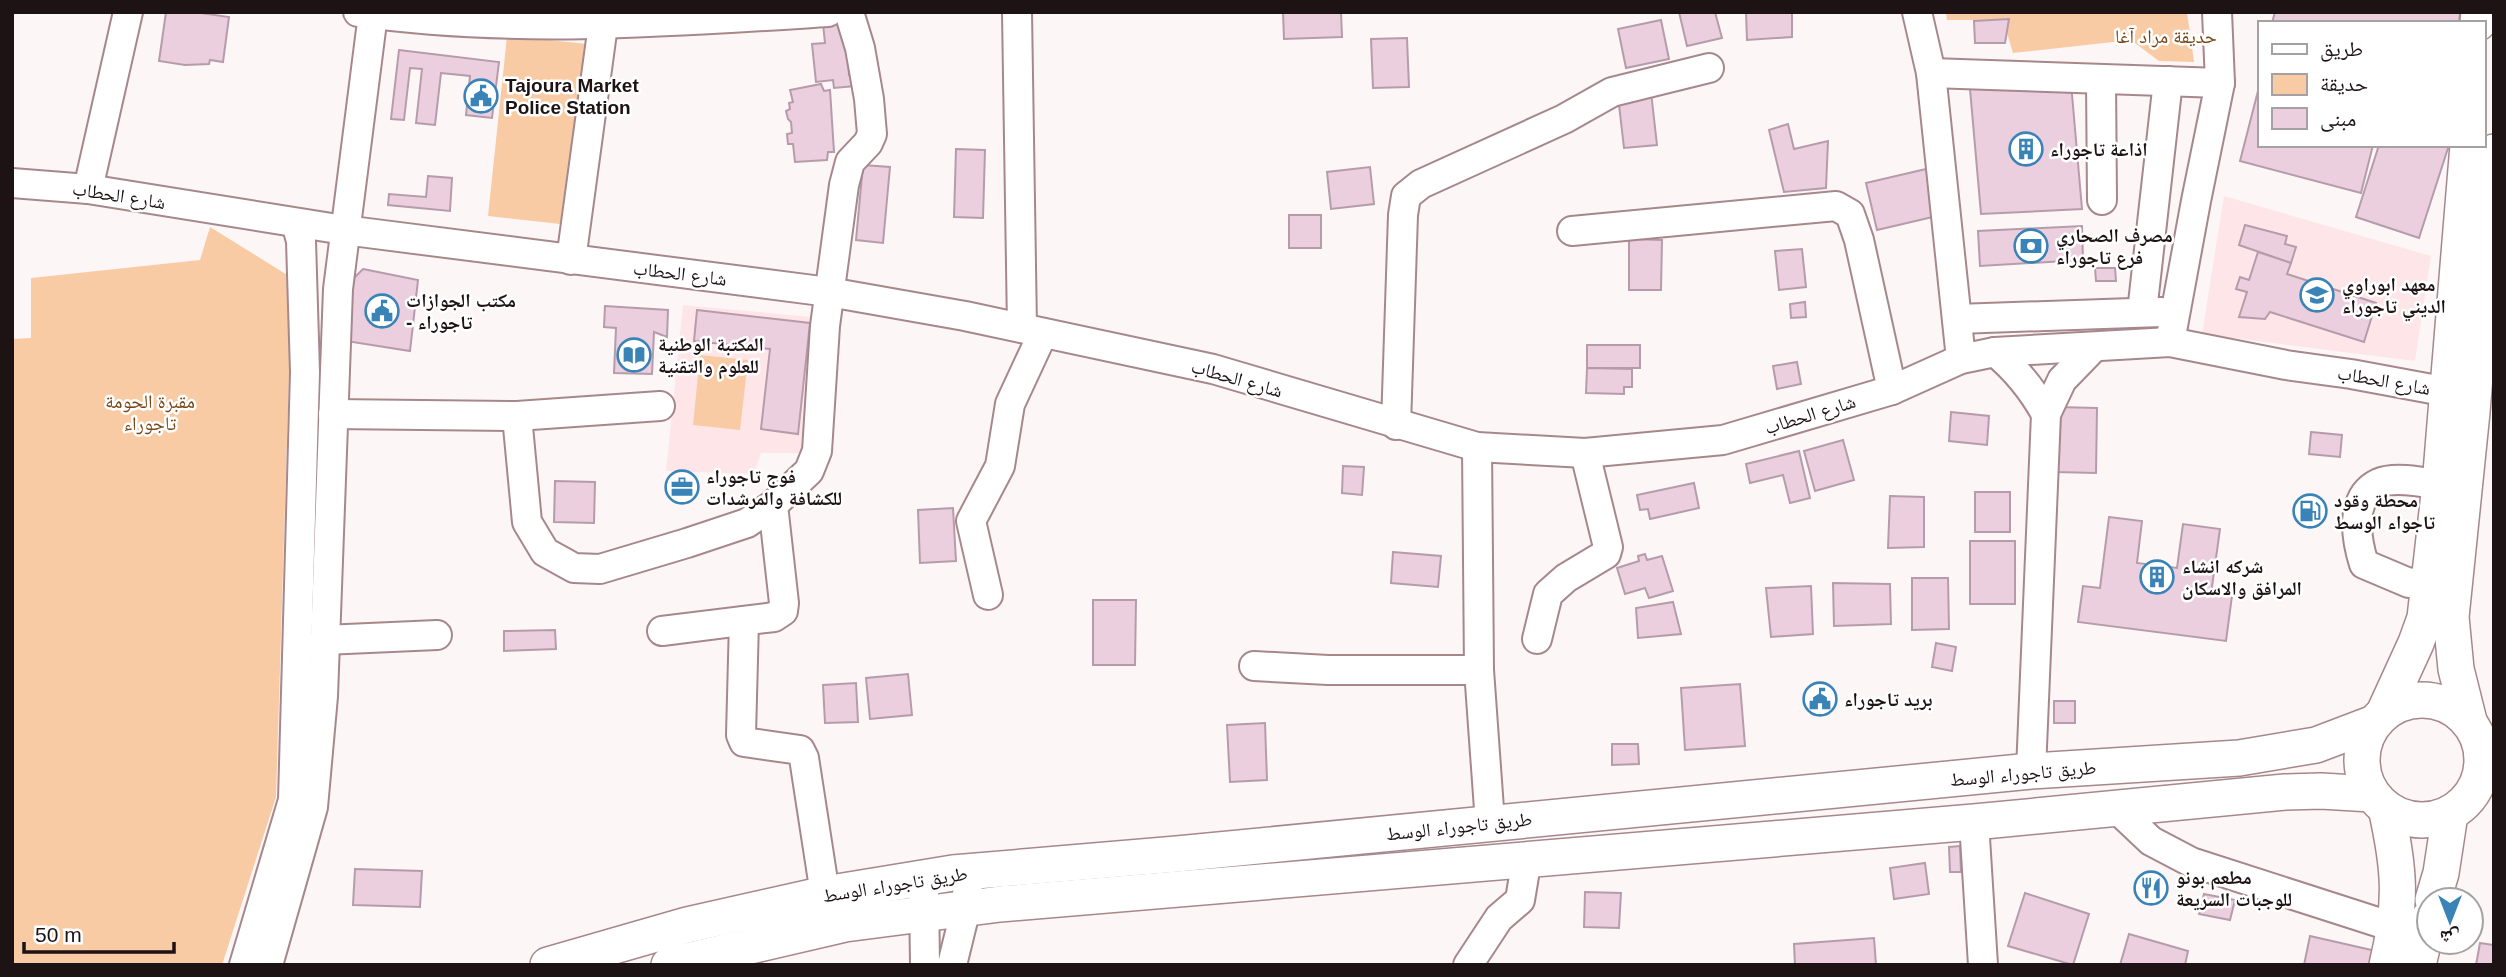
<svg xmlns="http://www.w3.org/2000/svg" width="2506" height="977" viewBox="0 0 2506 977" font-family="Helvetica,'Noto Naskh Arabic',sans-serif">
<style>
.built{fill:#fee5e8}
.green{fill:#f9cba5}
.building{fill:#ebcfde;stroke:#b69caa;stroke-width:2}
.lines{fill:none;stroke-linecap:round;stroke-linejoin:round}
.minor-casing{stroke:#a6888c;stroke-width:32}
.major-casing{stroke:#a6888c;stroke-width:38}
.minor{stroke:#fff;stroke-width:28}
.major{stroke:#fff;stroke-width:35}
.labels{text-anchor:middle;stroke-width:5;stroke-linejoin:round;paint-order:stroke}
.park-label{font-size:19px;fill:#764514;stroke:#fff}
.poi-label{font-size:19px;font-weight:bold;fill:#1d1214;stroke:#fff;text-anchor:start}
.street-label{font-size:19px;fill:#1d1214;stroke:#fff}
</style>
<rect width="100%" height="100%" fill="#fdf6f7"/>
<g class="built">
<polygon points="2224,196 2431,256 2415,361 2202,334"/>
<polygon points="683,305 822,318 805,453 761,453 754,474 666,471"/>
</g>
<g class="green">
<polygon points="1946,12 2187,12 2194,62 2159,61 2131,40 2013,53 2003,20 1947,20"/>
<polygon points="507,36 588,44 569,225 488,216"/>
<polygon points="210,227 292,278 276,797 222,965 12,965 12,339 31,338 31,278 200,260"/>
<polygon points="700,355 748,360 740,430 693,425"/>
</g>
<g class="building">
<polygon points="166,12 194,12 229,17 223,62 210,60 209,64 185,65 159,61"/>
<polygon points="1283,12 1341,12 1342,37 1284,39"/>
<polygon points="1679,12 1715,12 1722,38 1687,46"/>
<polygon points="1746,12 1792,12 1792,37 1747,40"/>
<polygon points="2275,12 2460,12 2459,23 2272,23"/>
<polygon points="2009,19 2005,43 1975,43 1974,21"/>
<polygon points="1661,20 1669,59 1626,68 1618,29"/>
<polygon points="846,22 849,75 854,75 855,86 834,88 833,80 816,82 812,44 825,43 823,24"/>
<polygon points="1407,38 1409,87 1373,88 1371,39"/>
<polygon points="399,50 499,62 492,118 466,115 470,76 441,73 435,125 416,123 422,69 410,68 404,120 391,119"/>
<polygon points="2071,83 2082,209 1981,214 1970,89"/>
<polygon points="821,84 824,91 830,90 834,152 828,152 827,160 795,162 793,144 788,144 787,134 792,133 791,122 788,119 786,111 790,109 789,103 793,102 790,90"/>
<polygon points="2259,87 2259,145 2373,145 2361,193 2240,161"/>
<polygon points="1651,92 1657,145 1624,148 1618,96"/>
<polygon points="1788,124 1794,149 1828,141 1826,188 1784,192 1769,130"/>
<polygon points="2379,145 2449,145 2419,238 2356,217"/>
<polygon points="956,149 985,150 983,218 954,217"/>
<polygon points="863,165 890,167 883,243 856,240"/>
<polygon points="1370,167 1374,204 1331,209 1327,172"/>
<polygon points="1926,169 1937,216 1877,230 1866,183"/>
<polygon points="428,176 452,178 450,211 388,205 389,194 426,197"/>
<rect x="1289" y="215" width="32" height="33"/>
<polygon points="2245,225 2287,236 2285,244 2296,247 2291,263 2239,245"/>
<polygon points="2082,226 2083,260 1980,266 1978,231"/>
<polygon points="1629,239 1662,240 1661,290 1629,290"/>
<polygon points="1802,249 1806,287 1779,290 1775,251"/>
<polygon points="2258,252 2291,263 2287,274 2376,303 2364,342 2270,312 2265,319 2239,317 2247,292 2236,289 2240,277 2249,280"/>
<polygon points="2095,268 2115,268 2116,281 2096,281"/>
<polygon points="363,269 418,280 410,351 346,341 352,280"/>
<polygon points="1805,302 1806,317 1791,318 1790,304"/>
<polygon points="605,306 668,310 667,337 654,332 652,374 614,373 616,328 604,327"/>
<polygon points="697,310 810,323 798,434 761,429 770,349 694,341"/>
<rect x="1587" y="345" width="53" height="23"/>
<polygon points="1797,362 1801,384 1777,389 1773,366"/>
<polygon points="1587,368 1632,369 1632,387 1624,387 1624,394 1586,393"/>
<polygon points="2057,407 2097,408 2096,473 2056,472"/>
<polygon points="1951,412 1989,416 1987,445 1949,441"/>
<polygon points="2311,432 2342,435 2340,457 2309,454"/>
<polygon points="1843,440 1854,480 1815,491 1804,451"/>
<polygon points="1799,451 1810,498 1790,503 1783,475 1750,483 1746,464"/>
<polygon points="1343,466 1364,467 1362,495 1342,493"/>
<polygon points="555,481 595,482 594,523 554,522"/>
<polygon points="1694,483 1699,508 1650,519 1648,509 1640,510 1637,495"/>
<rect x="1975" y="492" width="35" height="40"/>
<polygon points="1890,496 1924,497 1924,547 1888,548"/>
<polygon points="953,508 956,561 920,563 918,510"/>
<polygon points="2109,517 2142,521 2137,563 2177,568 2183,524 2220,529 2211,594 2232,596 2226,641 2078,622 2083,586 2100,588"/>
<rect x="1970" y="541" width="45" height="63"/>
<polygon points="1393,552 1441,556 1438,587 1391,583"/>
<polygon points="1645,554 1647,560 1662,556 1673,591 1649,598 1645,588 1625,594 1617,568 1639,561 1638,556"/>
<polygon points="1912,578 1948,578 1949,629 1912,630"/>
<polygon points="1833,583 1890,584 1891,624 1834,626"/>
<polygon points="1811,586 1813,634 1771,637 1766,588"/>
<polygon points="1093,600 1136,600 1135,665 1093,665"/>
<polygon points="1673,602 1681,634 1638,638 1636,608"/>
<polygon points="555,630 556,649 504,651 504,631"/>
<polygon points="1936,643 1956,647 1952,671 1932,667"/>
<polygon points="908,674 912,715 870,719 866,678"/>
<polygon points="856,683 858,722 825,723 823,685"/>
<polygon points="1740,684 1745,746 1685,750 1681,688"/>
<rect x="2054" y="701" width="21" height="22"/>
<polygon points="1265,723 1267,780 1230,782 1227,725"/>
<polygon points="1612,744 1638,744 1639,764 1612,765"/>
<polygon points="1960,846 1961,872 1950,872 1949,847"/>
<polygon points="1925,863 1929,894 1894,899 1890,868"/>
<polygon points="355,869 422,871 420,907 353,905"/>
<polygon points="1585,892 1621,893 1619,928 1584,927"/>
<polygon points="2025,893 2089,914 2073,965 2008,946"/>
<polygon points="2204,894 2235,900 2230,920 2199,914"/>
<polygon points="2129,934 2188,951 2185,965 2120,965"/>
<polygon points="2310,936 2376,951 2373,965 2304,965"/>
<polygon points="1874,938 1876,965 1795,965 1794,944"/>
<polygon points="2480,943 2494,945 2493,965 2476,965"/>
</g>
<g class="lines">
<defs>
<g id="minor">
<path d="M358 12C513 34 673 22 828 12"/>
<polyline points="1017,12 1022,328"/>
<polyline points="1917,12 1931,73 1961,359"/>
<polyline points="1931,73 2220,83"/>
<polyline points="2101,79 2102,200"/>
<polyline points="12,183 88,189 344,230 829,292 965,316 1213,369 1477,447 1585,453 1723,440 1892,390 1961,359 1995,352 2170,342 2286,365 2351,374 2448,392"/>
<polyline points="88,189 128,12"/>
<polyline points="1572,231 1836,206 1850,214 1859,240 1892,390"/>
<polyline points="571,260 603,25"/>
<polyline points="2142,312 2168,81"/>
<polyline points="1957,319 2161,312"/>
<polyline points="2170,342 2196,201 2220,83 2217,12"/>
<path d="M1995 352C2017 370 2032 389 2046 414"/>
<polyline points="333,414 517,416 660,406"/>
<polyline points="517,416 527,522 545,552 574,568 600,569 687,543 747,523 773,505 809,471 817,451 825,326 844,185 850,162 868,143 872,134 869,99 860,48 849,12"/>
<polyline points="1396,425 1403,215 1406,196 1421,184 1564,119 1612,92 1709,68"/>
<polyline points="1477,447 1479,670 1490,823"/>
<path d="M2430 580 2409 583 2364 564C2356 539 2349 497 2379 483 2395 476 2423 482 2440 485"/>
<polyline points="988,595 971,521 1000,466 1010,404 1043,333"/>
<polyline points="744,621 741,735 744,742 800,750 804,758 825,894"/>
<polyline points="662,631 774,617 783,611 784,603 773,505"/>
<polyline points="1537,639 1548,594 1566,578 1606,554 1608,547 1585,453"/>
<polyline points="324,640 437,635"/>
<polyline points="1254,666 1328,670 1479,670"/>
<polyline points="2031,771 2046,414 2062,380 2094,347"/>
<polyline points="2116,808 2151,841 2191,862 2396,928"/>
<polyline points="1974,822 1983,965"/>
<polyline points="924,894 925,965"/>
<polyline points="244,965 293,800 305,372 301,241 296,223"/>
<polyline points="268,965 313,807 323,696 338,289 373,14"/>
<polyline points="952,965 966,908 969,871"/>
<polyline points="1468,965 1499,918 1520,900 1527,858"/>
</g>
<g id="major">
<polyline points="2478,23 2479,12"/>
<circle cx="2422" cy="760" r="60"/>
<polyline points="2384,713 2416,643 2425,618 2440,485 2468,145"/>
<polyline points="2469,721 2456,669 2451,617 2472,412 2494,152"/>
<path d="M2386 808C2400 870 2402 903 2387 965"/>
<polyline points="2433,900 2441,873 2450,814"/>
<polyline points="548,965 687,925 825,894 953,873 1177,854 2031,771 2239,758 2316,745 2374,723"/>
<polyline points="669,965 845,924 1000,904 1974,822 2285,792 2321,791 2372,794"/>
<polyline points="2418,965 2429,918"/>
</g>
</defs>
<use href="#minor" class="minor-casing"/>
<use href="#major" class="major-casing"/>
<use href="#minor" class="minor"/>
<use href="#major" class="major"/>
</g>
<defs>
<symbol id="civic-ring" viewBox="-11 -11 22 22"><circle r="9.5" fill="#fff" stroke="#3983b7" stroke-width="1.5"/><path d="M-.6-6.5H3V-4.5H.6V-3L4-1V1h2V6H-6V1h2V-1L-.6-3ZM-1.2 2.5V6h2.4V2.5Z" fill="#3983b7"/></symbol>
<symbol id="building-ring" viewBox="-11 -11 22 22"><circle r="9.5" fill="#fff" stroke="#3983b7" stroke-width="1.5"/><path d="M-4-6H4V6H1V3H-1V6H-4ZM-2.5-4.3h1.7v1.8h-1.7ZM.8-4.3h1.7v1.8H.8ZM-2.5-1h1.7V.8h-1.7ZM.8-1h1.7V.8H.8Z" fill="#3983b7"/></symbol>
<symbol id="bank-ring" viewBox="-11 -11 22 22"><circle r="9.5" fill="#fff" stroke="#3983b7" stroke-width="1.5"/><path d="M-6-4H6V4H-6ZM0-2.3a2.3 2.3 0 1 0 0 4.6a2.3 2.3 0 1 0 0-4.6Z" fill="#3983b7"/></symbol>
<symbol id="school-ring" viewBox="-11 -11 22 22"><circle r="9.5" fill="#fff" stroke="#3983b7" stroke-width="1.5"/><path d="M0-5L7-2L0 1L-7-2ZM-4 1L0 2.5L4 1V4Q0 6-4 4Z" fill="#3983b7"/></symbol>
<symbol id="library-ring" viewBox="-11 -11 22 22"><circle r="9.5" fill="#fff" stroke="#3983b7" stroke-width="1.5"/><path d="M-6-4Q-3-5.5-.7-3.5V5Q-3 3-6 4ZM6-4Q3-5.5 .7-3.5V5Q3 3 6 4Z" fill="#3983b7"/></symbol>
<symbol id="office-ring" viewBox="-11 -11 22 22"><circle r="9.5" fill="#fff" stroke="#3983b7" stroke-width="1.5"/><path d="M-6-3h4V-5.5h4V-3h4V5H-6ZM-1-4.5V-3h2v-1.5ZM-6 0V1H6V0Z" fill="#3983b7"/></symbol>
<symbol id="fuel-ring" viewBox="-11 -11 22 22"><circle r="9.5" fill="#fff" stroke="#3983b7" stroke-width="1.5"/><path d="M-5.5-6h7V0h2V4h1.3V-2.5L3-4.5l.8-.8L6-3V5H2.5V1h-1V6h-7ZM-4.2-4.7v3.2H.2V-4.7Z" fill="#3983b7"/></symbol>
<symbol id="restaurant-ring" viewBox="-11 -11 22 22"><circle r="9.5" fill="#fff" stroke="#3983b7" stroke-width="1.5"/><path d="M-5-6h1v4h1v-4h1v4h1v-4h1v5L-1.5 .5V6h-2V.5L-5-1ZM5-6V6H3V1.5H1.5Q1.5-4 5-6Z" fill="#3983b7"/></symbol>
</defs>
<g fill-rule="evenodd">
<use href="#civic-ring" x="462" y="77" width="38" height="38"/>
<use href="#building-ring" x="2007" y="130" width="38" height="38"/>
<use href="#bank-ring" x="2012" y="227" width="38" height="38"/>
<use href="#school-ring" x="2298" y="276" width="38" height="38"/>
<use href="#civic-ring" x="363" y="292" width="38" height="38"/>
<use href="#library-ring" x="615" y="336" width="38" height="38"/>
<use href="#office-ring" x="663" y="468" width="38" height="38"/>
<use href="#fuel-ring" x="2291" y="492" width="38" height="38"/>
<use href="#building-ring" x="2138" y="558" width="38" height="38"/>
<use href="#civic-ring" x="1801" y="680" width="38" height="38"/>
<use href="#restaurant-ring" x="2132" y="869" width="38" height="38"/>
</g>
<g class="labels">
<g class="park-label">
<text x="2166" y="43">حديقة مراد آغا</text>
<text x="150" y="408">مقبرة الحومة<tspan x="150" dy="22">تاجوراء</tspan></text>
</g>
<g class="poi-label">
<text x="505" y="92">Tajoura Market<tspan x="505" dy="22">Police Station</tspan></text>
<text x="2050" y="156">اذاعة تاجوراء</text>
<text x="2056" y="242">مصرف الصحاري<tspan x="2056" dy="22">فرع تاجوراء</tspan></text>
<text x="2342" y="291">معهد ابوراوي<tspan x="2342" dy="22">الديني تاجوراء</tspan></text>
<text x="406" y="307">مكتب الجوازات<tspan x="406" dy="22">- تاجوراء</tspan></text>
<text x="658" y="351">المكتبة الوطنية<tspan x="658" dy="22">للعلوم والتقنية</tspan></text>
<text x="706" y="483">فوج تاجوراء<tspan x="706" dy="22">للكشافة والمرشدات</tspan></text>
<text x="2334" y="507">محطة وقود<tspan x="2334" dy="22">تاجواء الوسط</tspan></text>
<text x="2182" y="573">شركه انشاء<tspan x="2182" dy="22">المرافق والاسكان</tspan></text>
<text x="1844" y="706">بريد تاجوراء</text>
<text x="2176" y="884">مطعم بونو<tspan x="2176" dy="22">للوجبات السريعة</tspan></text>
</g>
<g class="street-label">
<text transform="translate(119 195) rotate(9)" y="7">شارع الحطاب</text>
<text transform="translate(680 273) rotate(7)" y="7">شارع الحطاب</text>
<text transform="translate(1237 378) rotate(16)" y="7">شارع الحطاب</text>
<text transform="translate(2384 380) rotate(10)" y="7">شارع الحطاب</text>
<text transform="translate(1810 414) rotate(-17)" y="7">شارع الحطاب</text>
<text transform="translate(2023 773) rotate(-5)" y="7">طريق تاجوراء الوسط</text>
<text transform="translate(1459 826) rotate(-6)" y="7">طريق تاجوراء الوسط</text>
<text transform="translate(895 884) rotate(-9)" y="7">طريق تاجوراء الوسط</text>
</g>
</g>
<rect width="2506" height="977" fill="none" stroke="#1d1214" stroke-width="28"/>
<rect x="2258" y="21" width="228" height="126" fill="#ffffff" stroke="#a5a0a1" stroke-width="2"/>
<rect x="2272" y="44" width="35" height="10" fill="#ffffff" stroke="#a5a0a1" stroke-width="2"/>
<text x="2320" y="56" font-size="21" fill="#1d1214">طريق</text>
<rect x="2272" y="74" width="35" height="21" fill="#f9cba5" stroke="#a5a0a1" stroke-width="2"/>
<text x="2320" y="91" font-size="21" fill="#1d1214">حديقة</text>
<rect x="2272" y="108" width="35" height="21" fill="#ebcfde" stroke="#a5a0a1" stroke-width="2"/>
<text x="2320" y="126" font-size="21" fill="#1d1214">مبنى</text>
<g transform="translate(2450 921) rotate(180)"><circle r="33" fill="#ffffff" stroke="#a5a0a1" stroke-width="2"/>
<path d="M0-5L12 26L0 18L-12 26Z" fill="#3983b7"/>
<text y="-10" font-size="19" font-weight="bold" text-anchor="middle" fill="#1d1214">ش</text>
</g>
<path d="M24 942v10h150v-10" fill="none" stroke="#1d1214" stroke-width="3.5"/>
<text x="35" y="942" font-size="21" fill="#1d1214" stroke="#ffffff" stroke-width="5" paint-order="stroke">50 m</text>
</svg>
